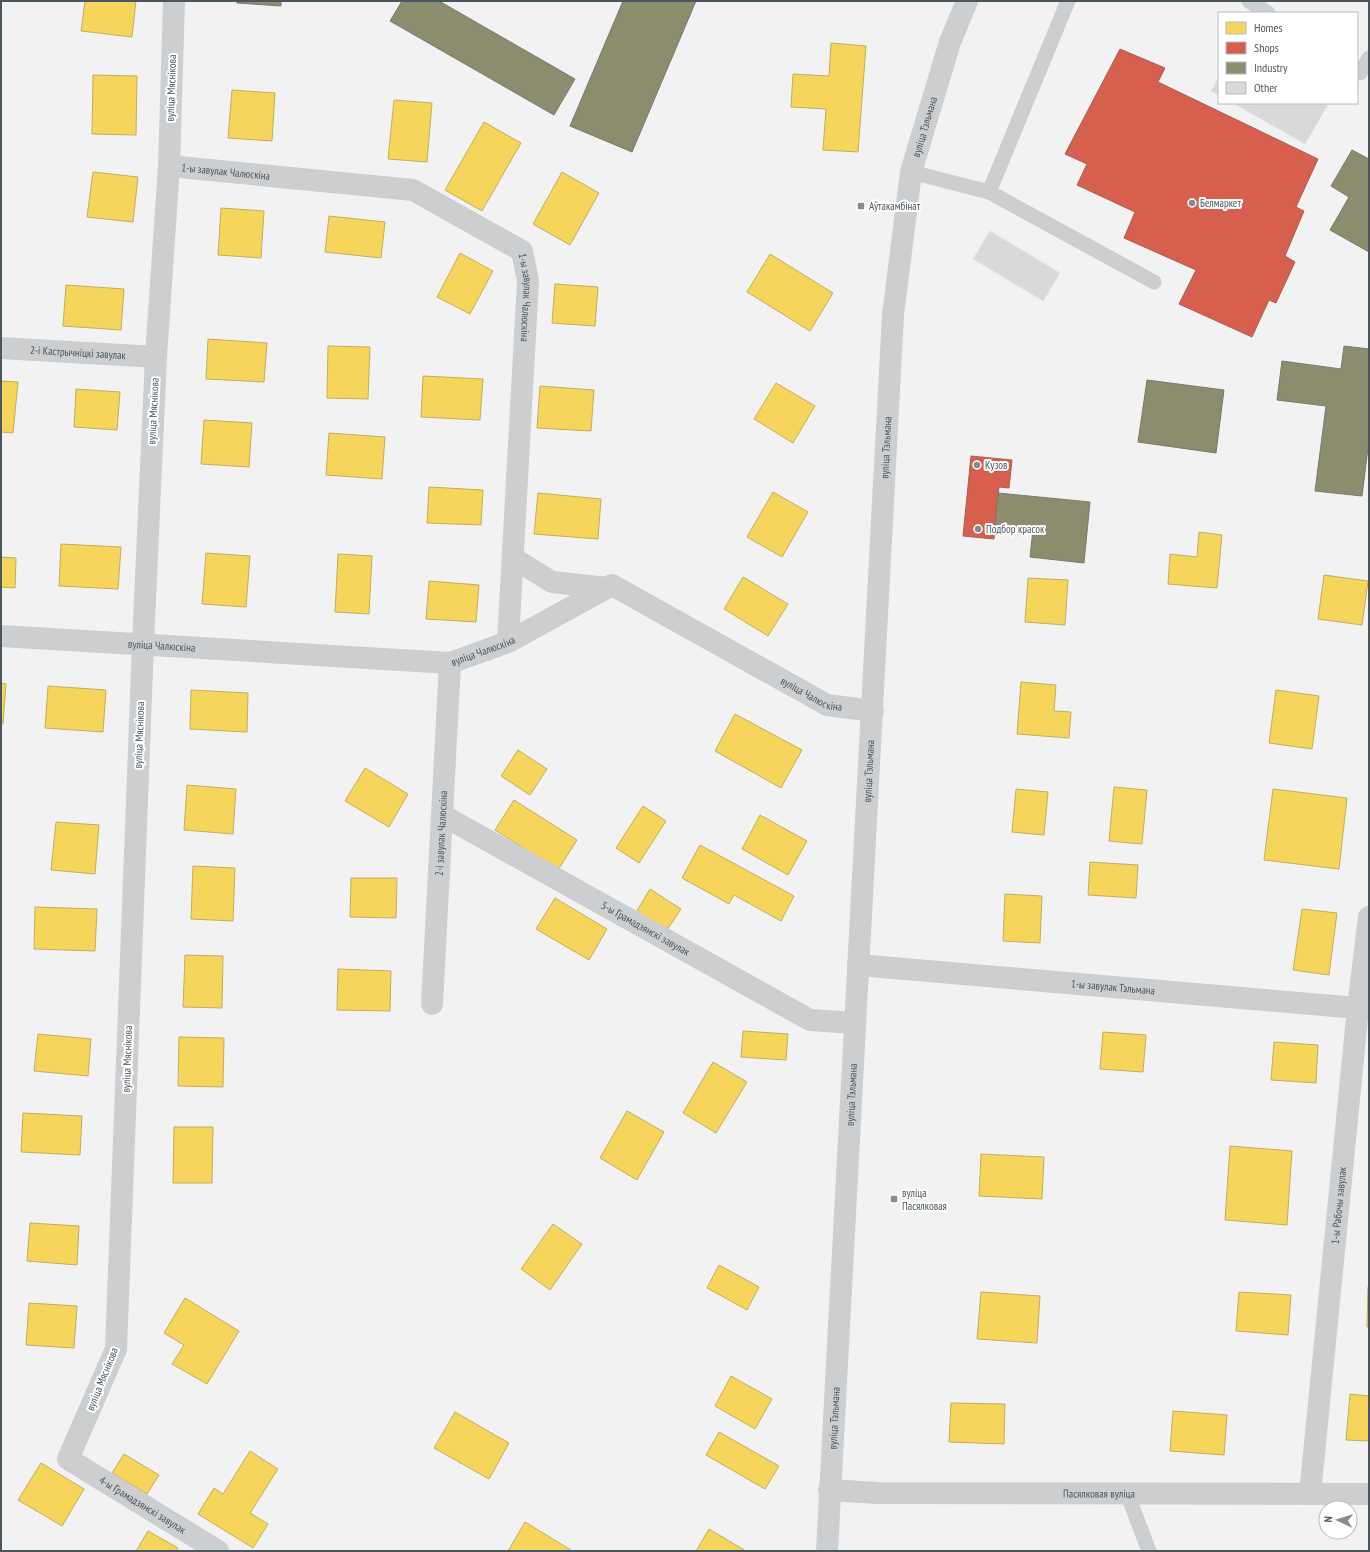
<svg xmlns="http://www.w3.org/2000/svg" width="1370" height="1552" viewBox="0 0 1370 1552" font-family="'PT Sans Narrow',sans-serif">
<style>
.homes{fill:#f6d55c;stroke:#c2af5d}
.shops{fill:#d6604d;stroke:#ac5d52}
.industry{fill:#8c8c6e;stroke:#787c69}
.building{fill:#d8dada;stroke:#e3e4e5}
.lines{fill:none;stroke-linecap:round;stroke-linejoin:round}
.service{stroke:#ccced0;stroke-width:15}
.minor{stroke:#ccced0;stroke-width:22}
.secondary{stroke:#ccced0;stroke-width:22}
.poi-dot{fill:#858d92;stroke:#fff;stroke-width:1.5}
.labels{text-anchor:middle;stroke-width:4;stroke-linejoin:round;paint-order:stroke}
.street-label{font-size:11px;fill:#4a565e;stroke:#fff}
.poi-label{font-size:11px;fill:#4a565e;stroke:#fff;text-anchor:start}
</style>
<rect width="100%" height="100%" fill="#f2f2f2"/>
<g class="homes">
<polygon points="85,1 136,1 132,37 81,31"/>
<polygon points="831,43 866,46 858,152 823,150 826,109 791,107 793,74 829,76"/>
<polygon points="93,75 137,76 136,135 92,134"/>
<polygon points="232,90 275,93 272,141 228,138"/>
<polygon points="394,100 432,103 427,162 388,159"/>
<polygon points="484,122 521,143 482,211 445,190"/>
<polygon points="93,172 138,177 133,222 87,217"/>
<polygon points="562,172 599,193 570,245 533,224"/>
<polygon points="221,208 264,211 261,258 218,255"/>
<polygon points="329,216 385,222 381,258 325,252"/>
<polygon points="460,253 493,271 470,314 437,297"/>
<polygon points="770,254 833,293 810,331 747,292"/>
<polygon points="555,284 598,287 595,326 552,323"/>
<polygon points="66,285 124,289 121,330 63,326"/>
<polygon points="208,339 267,343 264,382 206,379"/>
<polygon points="328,346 370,347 368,399 327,398"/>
<polygon points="423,376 483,379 480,420 421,417"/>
<polygon points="1,381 18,382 13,433 1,432"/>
<polygon points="776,383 815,406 793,443 754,419"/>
<polygon points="540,386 594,390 591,431 537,428"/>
<polygon points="76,389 120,392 117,430 74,427"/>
<polygon points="204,420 252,423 249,467 201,464"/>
<polygon points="329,433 385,437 382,479 326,475"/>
<polygon points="429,487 483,490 481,525 427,523"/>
<polygon points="773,492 808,512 782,557 747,537"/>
<polygon points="538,493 601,499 598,539 534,534"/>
<polygon points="1199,532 1222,535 1217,588 1168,584 1170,554 1197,557"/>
<polygon points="61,544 121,547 118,589 59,586"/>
<polygon points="206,553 250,556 246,607 202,604"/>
<polygon points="338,554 372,556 369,614 335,612"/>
<polygon points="1,557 16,558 15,588 1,587"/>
<polygon points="1324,575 1368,581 1362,625 1318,619"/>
<polygon points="743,577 788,604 768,636 724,609"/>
<polygon points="1028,578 1068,580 1065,625 1025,622"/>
<polygon points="429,581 479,585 476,622 426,619"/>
<polygon points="1021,682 1056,685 1054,711 1071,712 1069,738 1017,734"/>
<polygon points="1,683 6,684 3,724 1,724"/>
<polygon points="48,686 106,690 103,732 45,728"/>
<polygon points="191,690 248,693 247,732 190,729"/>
<polygon points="1276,690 1319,696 1312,749 1269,743"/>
<polygon points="735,714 802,750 781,788 715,751"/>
<polygon points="518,750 547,769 530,795 501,776"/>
<polygon points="365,768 408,794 389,827 345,801"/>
<polygon points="187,785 236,789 233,834 184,830"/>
<polygon points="1114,787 1147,790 1142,844 1109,841"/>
<polygon points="1016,789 1048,792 1044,835 1012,832"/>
<polygon points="1273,789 1347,798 1339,869 1264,860"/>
<polygon points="514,800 577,840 558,870 495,830"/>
<polygon points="643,806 666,821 639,863 616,848"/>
<polygon points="760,815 807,841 788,875 742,849"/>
<polygon points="56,822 99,825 95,874 51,870"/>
<polygon points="700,845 794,896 781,921 734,895 729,904 682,878"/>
<polygon points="1090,862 1138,865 1136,898 1088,895"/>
<polygon points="193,866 235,868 233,921 191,919"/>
<polygon points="351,878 397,878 396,918 350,917"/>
<polygon points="650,889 681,909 665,933 635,914"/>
<polygon points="1005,894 1042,896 1040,943 1003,941"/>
<polygon points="555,898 607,929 589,960 536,929"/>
<polygon points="35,907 97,909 95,951 34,949"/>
<polygon points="1302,909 1337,913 1329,975 1293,970"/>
<polygon points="185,955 223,956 222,1008 183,1007"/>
<polygon points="338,969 391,971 390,1011 337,1010"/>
<polygon points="743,1031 788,1034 786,1060 741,1057"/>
<polygon points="1103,1032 1146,1035 1143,1072 1100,1069"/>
<polygon points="38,1034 91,1039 88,1076 34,1071"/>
<polygon points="179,1037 224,1038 223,1087 178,1086"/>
<polygon points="1274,1042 1318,1045 1316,1083 1271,1080"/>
<polygon points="713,1062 747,1082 716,1133 683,1113"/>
<polygon points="627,1111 664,1132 637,1180 600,1158"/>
<polygon points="23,1113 82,1116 80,1155 21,1152"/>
<polygon points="174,1127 213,1127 212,1183 173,1183"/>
<polygon points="1230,1146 1292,1151 1287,1225 1225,1220"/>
<polygon points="981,1154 1044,1157 1042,1199 979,1196"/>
<polygon points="30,1223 79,1226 77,1265 27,1261"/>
<polygon points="553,1224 582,1244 550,1290 521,1269"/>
<polygon points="719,1265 759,1287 747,1310 707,1288"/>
<polygon points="1368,1287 1369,1287 1369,1327 1367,1327"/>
<polygon points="981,1292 1040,1296 1037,1343 977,1339"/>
<polygon points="1239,1292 1291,1295 1288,1335 1236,1331"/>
<polygon points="185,1298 239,1331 207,1384 172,1364 184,1345 164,1333"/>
<polygon points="29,1303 77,1306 74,1348 26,1345"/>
<polygon points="731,1376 772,1399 755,1429 715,1406"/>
<polygon points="1350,1394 1369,1396 1369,1441 1346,1440"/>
<polygon points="951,1403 1005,1404 1004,1444 949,1442"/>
<polygon points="1173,1411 1227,1415 1224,1455 1170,1451"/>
<polygon points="455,1412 509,1443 489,1479 434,1448"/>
<polygon points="719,1432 779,1466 765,1489 706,1455"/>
<polygon points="250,1451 278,1469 250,1513 268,1524 253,1548 198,1514 214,1488 223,1494"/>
<polygon points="124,1454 159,1475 147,1494 112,1473"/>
<polygon points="41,1463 84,1489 62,1526 18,1500"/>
<polygon points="525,1522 571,1550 571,1551 508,1551"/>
<polygon points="709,1529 746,1551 696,1551"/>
<polygon points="148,1531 178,1548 176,1551 136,1551"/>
</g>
<g class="shops">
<polygon points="1120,49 1165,68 1158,82 1318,159 1296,207 1304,211 1285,256 1295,262 1276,303 1269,300 1252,337 1179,304 1196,270 1124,238 1135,212 1077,185 1087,164 1065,154"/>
<polygon points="971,456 1012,460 1009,488 999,487 994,539 963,536"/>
</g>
<g class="industry">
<polygon points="237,1 281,1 281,6 237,3"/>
<polygon points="402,1 439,1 575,79 554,115 390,21"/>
<polygon points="623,1 696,1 632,152 570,126"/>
<polygon points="1352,150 1369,159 1369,252 1330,230 1349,197 1331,186"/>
<polygon points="1344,346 1369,349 1369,440 1362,496 1315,491 1326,406 1277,400 1282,361 1341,369"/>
<polygon points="1147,380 1224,390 1216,453 1138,442"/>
<polygon points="998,493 1090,502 1084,563 1030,557 1033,529 995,526"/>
</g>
<g class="building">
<polygon points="1219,77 1219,95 1211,91"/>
<polygon points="1233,103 1329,103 1305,144"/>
<polygon points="990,231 1060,273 1043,301 973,259"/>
</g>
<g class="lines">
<g class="service">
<polyline points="1068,1 989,192 1154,282"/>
<polyline points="1249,1 1268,13"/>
<polyline points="1357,71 1360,73 1369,58"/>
<polyline points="911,172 989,192"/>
<polyline points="1127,1493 1149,1551"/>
</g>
<g class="minor">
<path id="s1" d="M174 1 169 166 156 357 143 644 116 1349 68 1459 218 1551"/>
<path id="s2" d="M169 166 413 190 522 251 528 281 508 642"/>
<path id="s3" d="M1 348 156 357"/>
<polyline points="513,558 552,582 608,588"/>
<path id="s4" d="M1 636 450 663 508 642 612 585 827 705 873 711"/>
<path id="s5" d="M442 815 810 1020 854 1023"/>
<path id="s6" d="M432 1004 450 663"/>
<path id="s7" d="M829 1490 878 1493 1369 1494"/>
<path id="s8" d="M1310 1494 1358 1008 1369 917"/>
</g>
<g class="secondary">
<path id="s9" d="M858 965 1369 1009"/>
<path id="s10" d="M827 1551 893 315 911 172 950 42 967 1"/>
</g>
</g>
<g class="poi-dot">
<circle cx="1192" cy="203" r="4"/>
<rect x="857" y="202" width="8" height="8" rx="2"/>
<circle cx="977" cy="465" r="4"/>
<circle cx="978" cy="529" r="4"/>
<rect x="890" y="1195" width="8" height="8" rx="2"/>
</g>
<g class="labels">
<g class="street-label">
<text transform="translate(171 88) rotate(-88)" y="4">вуліца Мяснікова</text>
<text dy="4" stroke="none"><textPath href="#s10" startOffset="1429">вуліца Тэльмана</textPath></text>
<text dy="4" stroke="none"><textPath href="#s2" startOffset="57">1-ы завулак Чалюскіна</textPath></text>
<text dy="4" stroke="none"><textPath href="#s2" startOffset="417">1-ы завулак Чалюскіна</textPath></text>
<text dy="4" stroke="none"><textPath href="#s3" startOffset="77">2-і Кастрычніцкі завулак</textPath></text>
<text transform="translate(153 411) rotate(-87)" y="4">вуліца Мяснікова</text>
<text dy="4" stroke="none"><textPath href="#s10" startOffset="1105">вуліца Тэльмана</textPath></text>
<text dy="4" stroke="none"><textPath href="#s4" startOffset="161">вуліца Чалюскіна</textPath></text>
<text dy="4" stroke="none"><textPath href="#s4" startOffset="485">вуліца Чалюскіна</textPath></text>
<text dy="4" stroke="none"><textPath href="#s4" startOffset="858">вуліца Чалюскіна</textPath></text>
<text transform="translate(139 735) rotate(-88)" y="4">вуліца Мяснікова</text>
<text dy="4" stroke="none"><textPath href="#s10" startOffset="781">вуліца Тэльмана</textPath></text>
<text dy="4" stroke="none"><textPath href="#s6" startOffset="171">2-і завулак Чалюскіна</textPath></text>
<text dy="4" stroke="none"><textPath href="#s5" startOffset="233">5-ы Грамадзянскі завулак</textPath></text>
<text dy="4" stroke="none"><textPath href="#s9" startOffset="256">1-ы завулак Тэльмана</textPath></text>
<text transform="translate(127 1059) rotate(-88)" y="4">вуліца Мяснікова</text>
<text dy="4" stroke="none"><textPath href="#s10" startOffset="457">вуліца Тэльмана</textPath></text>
<text dy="4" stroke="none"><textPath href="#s8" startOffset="290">1-ы Рабочы завулак</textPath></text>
<text transform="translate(102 1379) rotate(-68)" y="4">вуліца Мяснікова</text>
<text dy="4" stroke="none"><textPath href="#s10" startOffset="133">вуліца Тэльмана</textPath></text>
<text dy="4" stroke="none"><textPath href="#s7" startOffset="270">Пасялковая вуліца</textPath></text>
<text dy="4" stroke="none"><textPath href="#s1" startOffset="1557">4-ы Грамадзянскі завулак</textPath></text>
</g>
<g class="poi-label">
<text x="1200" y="207">Белмаркет</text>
<text x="869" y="210">Аўтакамбінат</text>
<text x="985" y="469">Кузов</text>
<text x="986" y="533">Подбор красок</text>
<text x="902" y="1197">вуліца<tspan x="902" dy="13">Пасялковая</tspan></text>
</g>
</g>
<rect width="1370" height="1552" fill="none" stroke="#4a565e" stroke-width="4"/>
<rect x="1218" y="12" width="140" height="92" fill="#ffffff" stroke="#b7bbbf"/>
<rect x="1226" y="22" width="20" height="12" fill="#f6d55c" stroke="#b7bbbf"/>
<text x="1254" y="32" font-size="12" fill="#4a565e">Homes</text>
<rect x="1226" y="42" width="20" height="12" fill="#d6604d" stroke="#b7bbbf"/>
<text x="1254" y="52" font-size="12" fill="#4a565e">Shops</text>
<rect x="1226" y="62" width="20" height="12" fill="#8c8c6e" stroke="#b7bbbf"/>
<text x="1254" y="72" font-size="12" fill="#4a565e">Industry</text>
<rect x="1226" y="82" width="20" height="12" fill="#d8dada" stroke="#b7bbbf"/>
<text x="1254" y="92" font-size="12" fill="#4a565e">Other</text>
<g transform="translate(1338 1520) rotate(274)"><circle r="19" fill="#ffffff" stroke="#b7bbbf"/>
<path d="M0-3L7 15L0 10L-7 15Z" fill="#858d92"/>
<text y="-6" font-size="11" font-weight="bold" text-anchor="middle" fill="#4a565e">N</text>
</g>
</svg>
